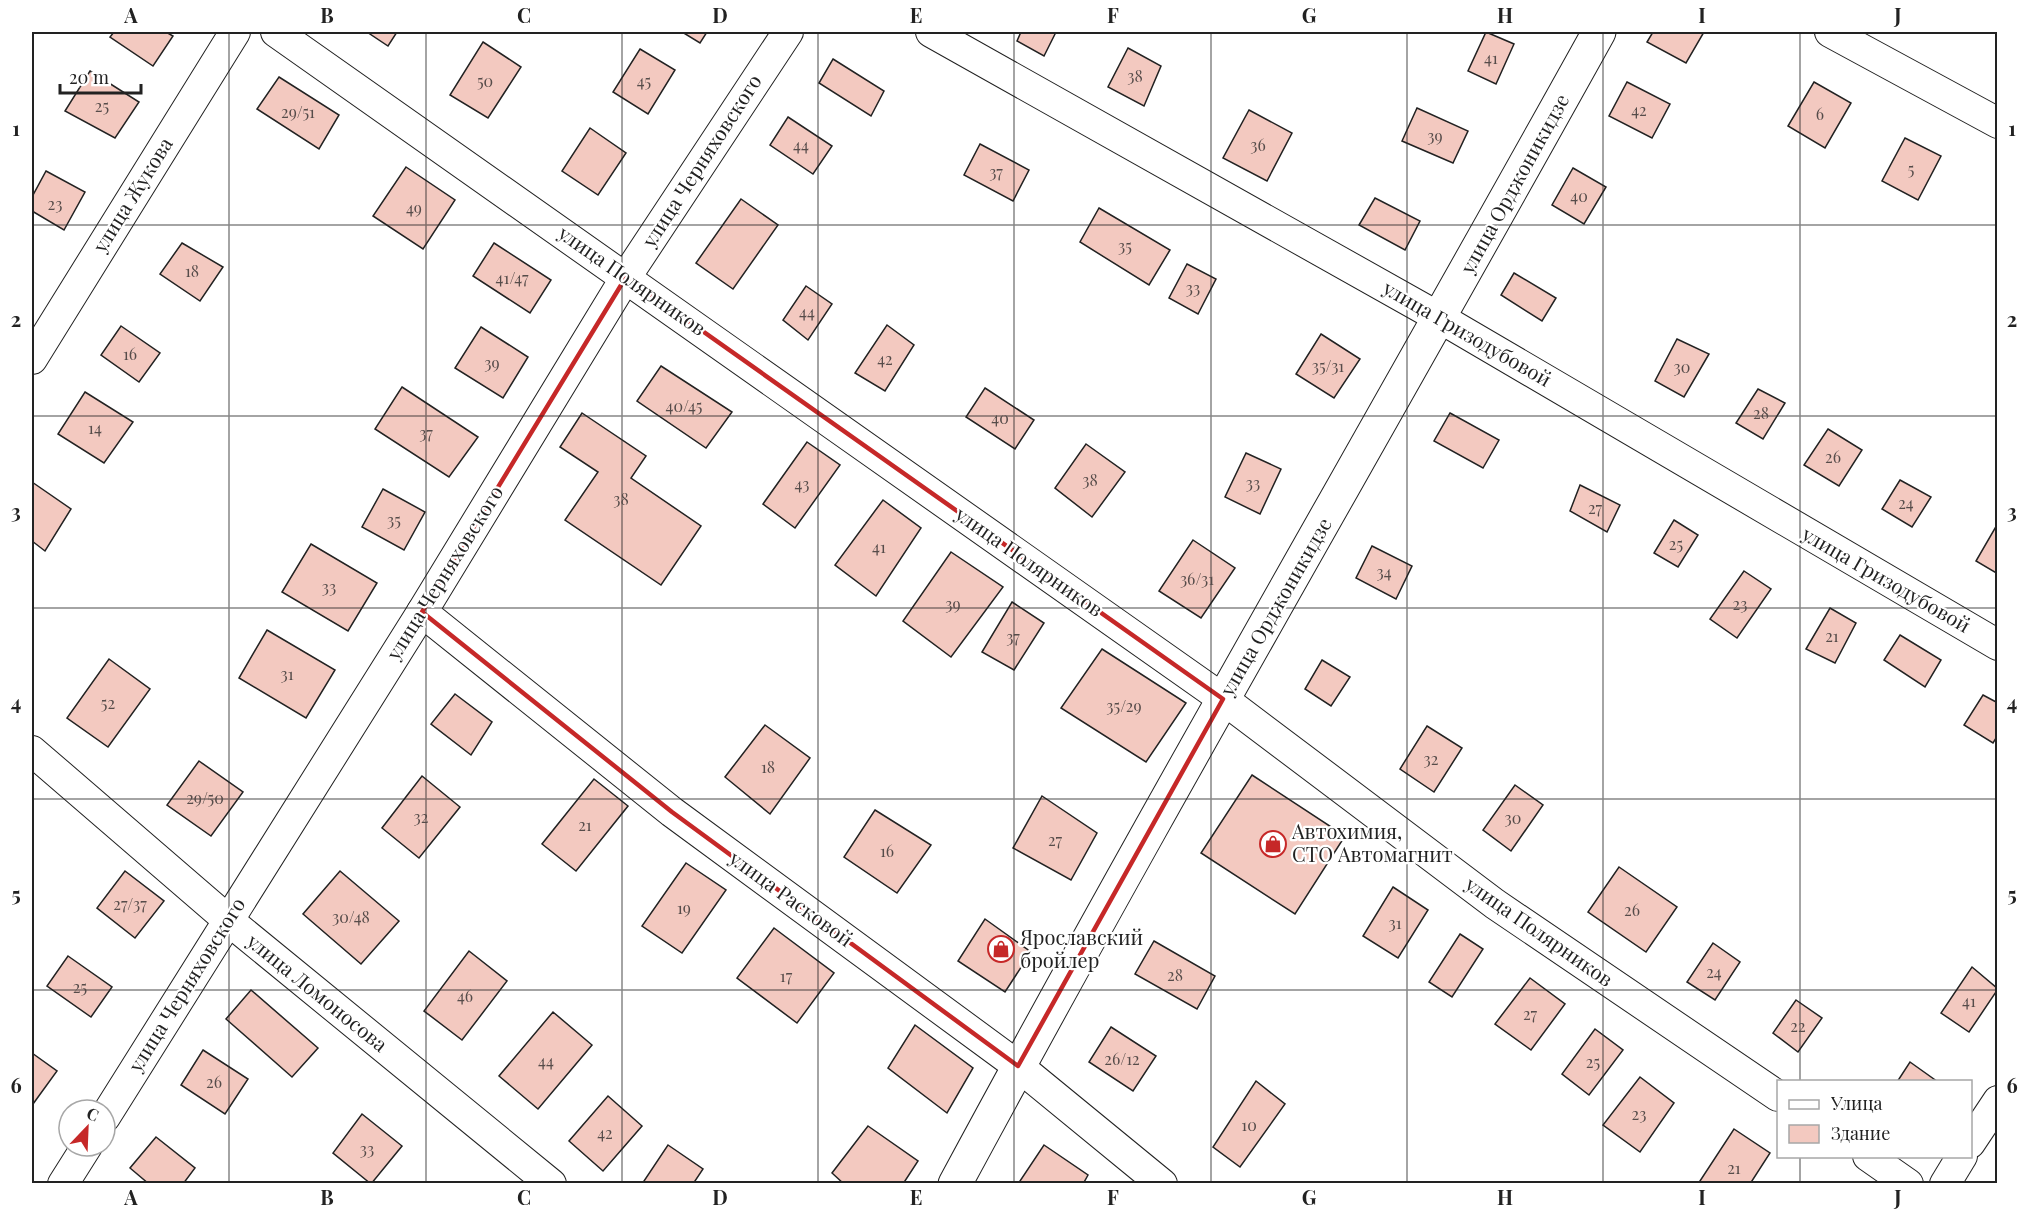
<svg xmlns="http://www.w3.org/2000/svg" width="2029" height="1215" viewBox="0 0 2029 1215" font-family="'Playfair Display',serif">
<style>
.building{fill:#f3c9c0;stroke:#222;stroke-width:1.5}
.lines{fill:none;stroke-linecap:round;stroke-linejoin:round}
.minor-casing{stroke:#222;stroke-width:32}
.major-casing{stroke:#222;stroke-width:35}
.minor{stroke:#fff;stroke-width:30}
.major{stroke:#fff;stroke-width:33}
.marked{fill:none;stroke:#c62828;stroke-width:4.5;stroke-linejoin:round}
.grid{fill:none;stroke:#222;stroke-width:1.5;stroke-opacity:0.55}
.labels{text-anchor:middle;stroke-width:4.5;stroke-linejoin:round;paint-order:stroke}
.number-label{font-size:16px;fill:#564c4a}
.street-label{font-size:20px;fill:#222;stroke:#fff}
.poi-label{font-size:20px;fill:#222;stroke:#fff;text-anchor:start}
.neatline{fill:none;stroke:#222;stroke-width:2}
.grid-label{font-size:20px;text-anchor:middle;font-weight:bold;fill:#222}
</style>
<rect width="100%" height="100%" fill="#fff"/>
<g class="building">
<polygon points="114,32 166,32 173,36 153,66 110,37"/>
<polygon points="367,32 397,32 388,46"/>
<polygon points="682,32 707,32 700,43"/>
<polygon points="1021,32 1056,32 1044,56 1017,41"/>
<polygon points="1486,32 1514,44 1496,84 1468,71"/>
<polygon points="1653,32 1704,32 1686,63 1647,42"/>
<polygon points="483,42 521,67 488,118 450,95"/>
<polygon points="1128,48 1161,66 1144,106 1108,87"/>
<polygon points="640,49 675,70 648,114 613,92"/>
<polygon points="833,59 884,91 871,116 819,83"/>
<polygon points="90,71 139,102 115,138 65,111"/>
<polygon points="279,77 339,115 319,149 257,109"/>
<polygon points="1627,82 1670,104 1652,138 1609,116"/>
<polygon points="1814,82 1851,103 1825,148 1788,126"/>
<polygon points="1417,108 1468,131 1453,163 1402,141"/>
<polygon points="1249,110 1292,133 1267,181 1223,158"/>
<polygon points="788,117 832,146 813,174 770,145"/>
<polygon points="590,128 626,153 598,195 562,171"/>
<polygon points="1905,138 1941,156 1918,200 1882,181"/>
<polygon points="980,144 1029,170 1013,201 964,175"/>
<polygon points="406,167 455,200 423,249 373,216"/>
<polygon points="1573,168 1606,187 1584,224 1552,205"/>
<polygon points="46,171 85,192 64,230 32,211 32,197"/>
<polygon points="1375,198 1420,221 1405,250 1359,225"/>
<polygon points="741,199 778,225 733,289 696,263"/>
<polygon points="1099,208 1170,250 1149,285 1080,242"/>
<polygon points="182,243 223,267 200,301 160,274"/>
<polygon points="494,243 551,280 530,313 473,276"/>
<polygon points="1187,264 1216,279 1198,314 1169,298"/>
<polygon points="1514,273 1556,298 1542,321 1501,295"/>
<polygon points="806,286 832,304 808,340 783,320"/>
<polygon points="887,325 914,345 885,391 855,373"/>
<polygon points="121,326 160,353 139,382 101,355"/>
<polygon points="481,327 528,357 503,398 455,368"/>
<polygon points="1321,334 1360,359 1334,398 1296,374"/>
<polygon points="1677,339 1709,354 1684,397 1655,381"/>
<polygon points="661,366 732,412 706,448 637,401"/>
<polygon points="402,387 478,437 449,477 375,429"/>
<polygon points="985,388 1034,420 1015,449 966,417"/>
<polygon points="1758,389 1785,403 1763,439 1736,423"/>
<polygon points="85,392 133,422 104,463 58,434"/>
<polygon points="582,413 646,456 631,478 701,526 661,585 565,520 598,472 560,447"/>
<polygon points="1450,413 1499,440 1483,468 1434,441"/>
<polygon points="1828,429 1862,450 1839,486 1804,465"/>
<polygon points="807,442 840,465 795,528 763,504"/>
<polygon points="1086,444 1125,472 1092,517 1055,488"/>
<polygon points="1246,453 1281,469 1260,514 1225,497"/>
<polygon points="1900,480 1931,497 1912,527 1882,509"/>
<polygon points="32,482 71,509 45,551 32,541"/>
<polygon points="1580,485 1620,505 1607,532 1570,511"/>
<polygon points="383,489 425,512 404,550 362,527"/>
<polygon points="883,500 921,528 876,596 835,565"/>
<polygon points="1674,520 1698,535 1678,567 1654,553"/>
<polygon points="1998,523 1998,574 1976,561"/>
<polygon points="1193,540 1235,568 1201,618 1159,591"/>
<polygon points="311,544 377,583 348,631 282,592"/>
<polygon points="1372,546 1412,566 1396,599 1356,578"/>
<polygon points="951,552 1003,587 951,657 903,621"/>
<polygon points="1744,571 1771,589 1737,638 1710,619"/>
<polygon points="1012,602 1044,623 1014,670 982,652"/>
<polygon points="1830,608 1856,623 1835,663 1806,649"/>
<polygon points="267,630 335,670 306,718 239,678"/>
<polygon points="1900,635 1941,660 1925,687 1884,660"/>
<polygon points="1102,649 1186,703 1146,762 1061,708"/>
<polygon points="109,659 150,689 108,747 67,718"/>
<polygon points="1322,660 1350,677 1331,706 1305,689"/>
<polygon points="455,694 492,722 471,755 431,724"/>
<polygon points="1983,695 1998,703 1998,735 1993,743 1964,725"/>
<polygon points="765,725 810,758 770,814 725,777"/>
<polygon points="1427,726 1462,748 1434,792 1400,769"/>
<polygon points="199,761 243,792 211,836 167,805"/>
<polygon points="1252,775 1345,836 1295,914 1201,853"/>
<polygon points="422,776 460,807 419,858 382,828"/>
<polygon points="594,779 628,806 576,871 542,844"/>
<polygon points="1515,785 1543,805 1511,851 1483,830"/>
<polygon points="1042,796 1097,833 1071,880 1013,848"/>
<polygon points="875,810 931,845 897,893 844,857"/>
<polygon points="686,863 726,890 682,953 642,926"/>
<polygon points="1619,867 1677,907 1646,952 1588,912"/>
<polygon points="125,871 164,901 135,938 97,908"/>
<polygon points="340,871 399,921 361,964 303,914"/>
<polygon points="1393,887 1428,910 1398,958 1363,936"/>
<polygon points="985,919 1031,952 1005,992 958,961"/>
<polygon points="774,928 834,973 797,1023 737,978"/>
<polygon points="1460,934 1483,949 1452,997 1429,982"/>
<polygon points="1154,941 1215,976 1197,1009 1135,974"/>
<polygon points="1713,943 1740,962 1715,1000 1687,982"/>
<polygon points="469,951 507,981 462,1040 424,1011"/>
<polygon points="68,956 112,987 91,1017 47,986"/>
<polygon points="1972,967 1998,989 1969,1032 1941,1013"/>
<polygon points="1530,978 1565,1004 1531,1050 1495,1024"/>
<polygon points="251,990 318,1048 292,1077 226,1019"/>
<polygon points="1796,1000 1822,1018 1798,1052 1773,1033"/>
<polygon points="553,1012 592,1045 538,1109 499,1076"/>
<polygon points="915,1025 973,1068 947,1113 888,1068"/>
<polygon points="1111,1027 1156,1056 1133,1091 1089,1062"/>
<polygon points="1595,1029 1623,1050 1589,1095 1562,1074"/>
<polygon points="203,1050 248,1079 225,1114 181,1085"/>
<polygon points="32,1053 57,1071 33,1104 32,1103"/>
<polygon points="1910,1062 1938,1082 1897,1082"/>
<polygon points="1640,1077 1674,1103 1640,1152 1603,1125"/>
<polygon points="1256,1081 1285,1104 1240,1167 1213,1147"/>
<polygon points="608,1096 642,1126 603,1171 569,1141"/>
<polygon points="362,1114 402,1146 371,1184 333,1153"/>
<polygon points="868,1126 918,1161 903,1184 844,1184 832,1173"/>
<polygon points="1734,1129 1770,1153 1750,1184 1698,1184"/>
<polygon points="156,1137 195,1168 183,1184 149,1184 130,1168"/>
<polygon points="668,1145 703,1169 693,1184 642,1184"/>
<polygon points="1044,1145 1088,1175 1083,1184 1018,1184"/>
</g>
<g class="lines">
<defs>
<g id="minor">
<polyline points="276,32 1223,699 1495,904 1778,1096"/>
<polyline points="931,32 1440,318 1998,645"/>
<polyline points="1830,32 1998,123"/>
<polyline points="32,359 235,32"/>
<polyline points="422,612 672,812 1018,1066 1162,1184"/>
<polyline points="32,751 228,920 551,1184"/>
<polyline points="105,1117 422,612 626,277 788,32"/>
<polyline points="1970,1143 1998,1101"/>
<polyline points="1868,1156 1908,1184"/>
<polyline points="63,1184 87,1146"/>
<polyline points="1945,1184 1962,1156"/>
</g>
<path id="major" d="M955 1184C1164 796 1386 416 1599 32"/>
</defs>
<use href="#minor" class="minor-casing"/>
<use href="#major" class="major-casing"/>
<use href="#minor" class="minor"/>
<use href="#major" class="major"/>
</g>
<path class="marked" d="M626 277 1223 699 1018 1066 672 812 422 612Z"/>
<path class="grid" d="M229 32V1184M426 32V1184M622 32V1184M818 32V1184M1014 32V1184M1211 32V1184M1407 32V1184M1603 32V1184M1800 32V1082M32 225H1998M32 416H1998M32 608H1998M32 799H1998M32 990H1998M1800 1156V1184"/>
<defs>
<symbol id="shop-ring" viewBox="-11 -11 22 22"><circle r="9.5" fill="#fff" stroke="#c62828" stroke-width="1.5"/><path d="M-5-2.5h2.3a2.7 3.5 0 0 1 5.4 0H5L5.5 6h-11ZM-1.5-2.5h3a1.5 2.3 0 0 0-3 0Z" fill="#c62828"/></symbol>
</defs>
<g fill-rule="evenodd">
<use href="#shop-ring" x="1258" y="829" width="30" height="30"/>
<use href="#shop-ring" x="986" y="934" width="30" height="30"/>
</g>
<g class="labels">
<g class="number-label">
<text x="1491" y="64">41</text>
<text x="1135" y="82">38</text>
<text x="485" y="87">50</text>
<text x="644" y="87">45</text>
<text x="102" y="112">25</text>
<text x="1639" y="116">42</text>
<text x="298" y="118">29/51</text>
<text x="1820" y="120">6</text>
<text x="1435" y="142">39</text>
<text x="801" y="151">44</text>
<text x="1258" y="151">36</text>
<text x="1911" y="175">5</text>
<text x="996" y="178">37</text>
<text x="1579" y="202">40</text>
<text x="55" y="210">23</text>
<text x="414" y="214">49</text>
<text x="1125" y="252">35</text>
<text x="192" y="277">18</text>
<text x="512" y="284">41/47</text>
<text x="1193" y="294">33</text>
<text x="807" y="318">44</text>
<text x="130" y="360">16</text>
<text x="885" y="365">42</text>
<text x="492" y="369">39</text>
<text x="1328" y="372">35/31</text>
<text x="1682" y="373">30</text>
<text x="684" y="412">40/45</text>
<text x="1761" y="419">28</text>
<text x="1000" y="424">40</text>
<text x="95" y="434">14</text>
<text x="426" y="439">37</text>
<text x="1833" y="463">26</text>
<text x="1090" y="486">38</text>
<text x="1253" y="489">33</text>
<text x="802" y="490">43</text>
<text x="621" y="505">38</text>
<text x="1906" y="509">24</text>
<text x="1595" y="514">27</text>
<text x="394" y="526">35</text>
<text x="1676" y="550">25</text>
<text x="879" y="553">41</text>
<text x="1384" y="578">34</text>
<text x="1197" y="585">36/31</text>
<text x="329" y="593">33</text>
<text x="953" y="610">39</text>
<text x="1740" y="610">23</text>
<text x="1832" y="642">21</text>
<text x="1013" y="643">37</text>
<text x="287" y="680">31</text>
<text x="108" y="709">52</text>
<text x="1124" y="712">35/29</text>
<text x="1431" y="765">32</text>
<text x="768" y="773">18</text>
<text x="205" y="804">29/50</text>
<text x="421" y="823">32</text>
<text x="1513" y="824">30</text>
<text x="585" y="831">21</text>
<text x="1055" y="846">27</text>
<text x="887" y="857">16</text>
<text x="130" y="910">27/37</text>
<text x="684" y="914">19</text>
<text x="1632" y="916">26</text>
<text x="351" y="923">30/48</text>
<text x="1395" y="929">31</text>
<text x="1714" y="978">24</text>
<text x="1175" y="981">28</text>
<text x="786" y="982">17</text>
<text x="80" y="993">25</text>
<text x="465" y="1002">46</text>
<text x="1969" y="1007">41</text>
<text x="1530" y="1020">27</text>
<text x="1798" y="1032">22</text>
<text x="1122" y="1065">26/12</text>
<text x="546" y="1067">44</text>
<text x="1593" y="1068">25</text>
<text x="214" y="1088">26</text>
<text x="1639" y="1120">23</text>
<text x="1249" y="1131">10</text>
<text x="605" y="1139">42</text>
<text x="367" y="1155">33</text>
<text x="1734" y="1174">21</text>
</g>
<g class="street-label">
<text transform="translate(702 161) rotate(-57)" y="7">улица Черняховского</text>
<text transform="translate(1515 184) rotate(-61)" y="7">улица Орджоникидзе</text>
<text transform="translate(133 195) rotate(-58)" y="7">улица Жукова</text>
<text transform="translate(632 281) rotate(35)" y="7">улица Полярников</text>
<text transform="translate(1467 334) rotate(30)" y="7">улица Гризодубовой</text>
<text transform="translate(1029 562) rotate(35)" y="7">улица Полярников</text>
<text transform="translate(445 573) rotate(-58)" y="7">улица Черняховского</text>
<text transform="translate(1886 580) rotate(30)" y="7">улица Гризодубовой</text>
<text transform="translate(1276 607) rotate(-60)" y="7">улица Орджоникидзе</text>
<text transform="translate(791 899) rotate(36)" y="7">улица Расковой</text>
<text transform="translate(1539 932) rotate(35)" y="7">улица Полярников</text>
<text transform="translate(187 985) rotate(-58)" y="7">улица Черняховского</text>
<text transform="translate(317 993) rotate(39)" y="7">улица Ломоносова</text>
</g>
<g class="poi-label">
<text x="1292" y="839">Автохимия,<tspan x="1292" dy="23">СТО Автомагнит</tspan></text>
<text x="1020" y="945">Ярославский<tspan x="1020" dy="23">бройлер</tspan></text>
</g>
</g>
<rect width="2029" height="1215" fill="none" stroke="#ffffff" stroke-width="66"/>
<rect x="1777" y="1080" width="195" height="78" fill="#ffffff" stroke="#a7a7a7" stroke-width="1.5"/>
<rect x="1789" y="1100" width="30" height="9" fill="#ffffff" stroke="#a7a7a7" stroke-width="1.5"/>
<text x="1831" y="1110" font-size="18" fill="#222222">Улица</text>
<rect x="1789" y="1125" width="30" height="18" fill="#f3c9c0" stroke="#a7a7a7" stroke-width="1.5"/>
<text x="1831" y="1140" font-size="18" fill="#222222">Здание</text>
<g transform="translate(87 1128) rotate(23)"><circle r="28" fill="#ffffff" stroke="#a7a7a7" stroke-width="1.5"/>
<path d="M0-4.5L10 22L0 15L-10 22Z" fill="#c62828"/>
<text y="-9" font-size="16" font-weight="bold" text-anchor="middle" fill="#222222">С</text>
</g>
<path d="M60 84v9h81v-9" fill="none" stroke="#222222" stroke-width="3"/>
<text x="69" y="84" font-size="18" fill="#222222" stroke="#ffffff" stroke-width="4.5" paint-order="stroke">20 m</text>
<rect x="33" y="33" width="1963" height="1149" class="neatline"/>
<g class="grid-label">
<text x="131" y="23">A</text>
<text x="327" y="23">B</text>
<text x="524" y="23">C</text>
<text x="720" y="23">D</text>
<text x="916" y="23">E</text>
<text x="1113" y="23">F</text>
<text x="1309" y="23">G</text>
<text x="1505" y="23">H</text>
<text x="1702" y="23">I</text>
<text x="1898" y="23">J</text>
<text x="16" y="136">1</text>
<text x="2012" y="136">1</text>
<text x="16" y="327">2</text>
<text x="2012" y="327">2</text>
<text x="16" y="519">3</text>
<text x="2012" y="519">3</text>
<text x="16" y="710">4</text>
<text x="2012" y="710">4</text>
<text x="16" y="902">5</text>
<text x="2012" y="902">5</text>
<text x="16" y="1093">6</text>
<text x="2012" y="1093">6</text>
<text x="131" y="1205">A</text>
<text x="327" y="1205">B</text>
<text x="524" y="1205">C</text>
<text x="720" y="1205">D</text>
<text x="916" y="1205">E</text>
<text x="1113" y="1205">F</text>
<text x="1309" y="1205">G</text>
<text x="1505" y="1205">H</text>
<text x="1702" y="1205">I</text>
<text x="1898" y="1205">J</text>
</g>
</svg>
